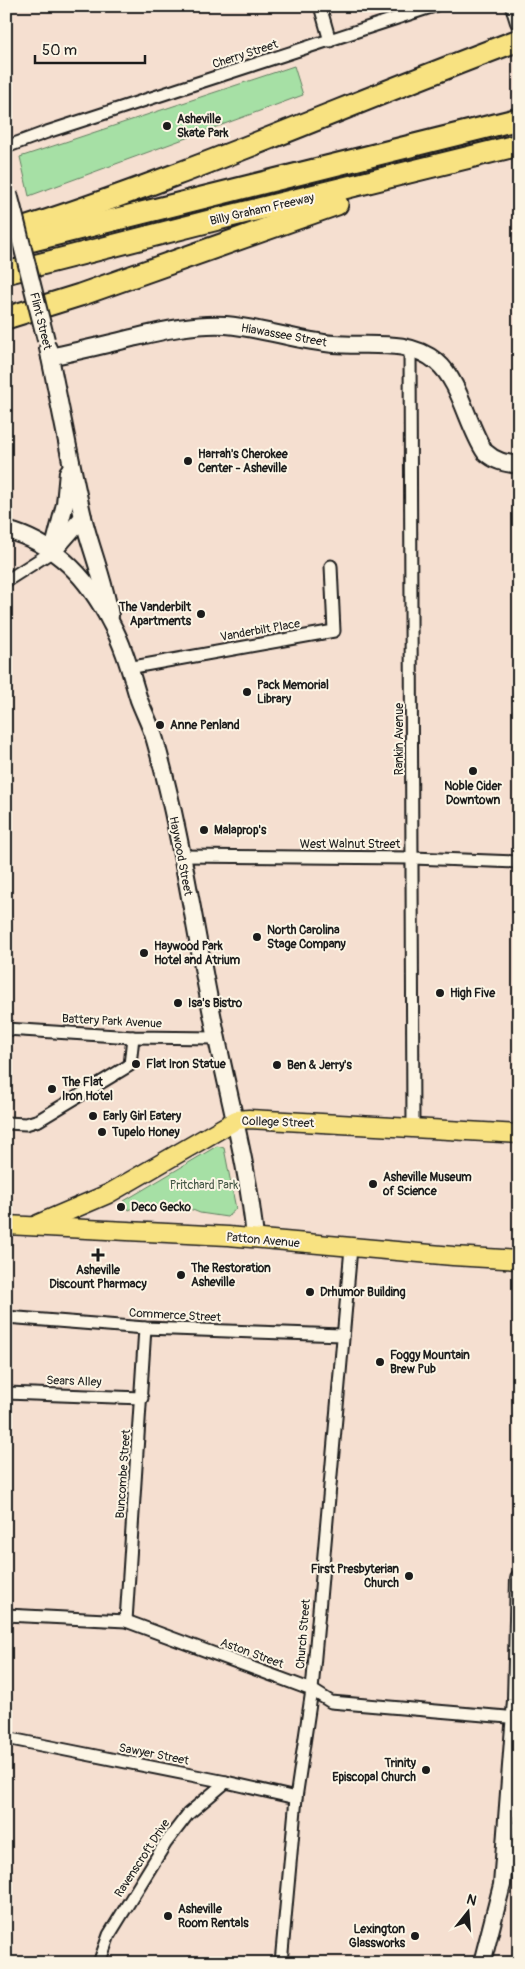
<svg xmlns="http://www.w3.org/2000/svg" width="525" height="1969" viewBox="0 0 525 1969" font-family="Pangolin,sans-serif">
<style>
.green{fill:#a6e0a5;stroke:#617e60}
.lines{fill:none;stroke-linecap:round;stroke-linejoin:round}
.street-casing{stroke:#1c1c1c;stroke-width:15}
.secondary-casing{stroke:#1c1c1c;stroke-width:20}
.primary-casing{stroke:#1c1c1c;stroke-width:21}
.highway-casing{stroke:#1c1c1c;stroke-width:25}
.street{stroke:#fcf5e5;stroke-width:11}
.secondary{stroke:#fcf5e5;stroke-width:16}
.primary{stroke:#f8e281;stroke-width:18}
.highway{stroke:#f8e281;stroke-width:21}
.secondary-bridge-casing{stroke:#1c1c1c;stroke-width:20;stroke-linecap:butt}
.secondary-bridge{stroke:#fcf5e5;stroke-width:16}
.poi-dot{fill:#1c1c1c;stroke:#fcf5e5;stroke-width:2}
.labels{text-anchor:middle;stroke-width:4;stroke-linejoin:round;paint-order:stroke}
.street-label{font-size:12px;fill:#1c1c1c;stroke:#fcf5e5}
.poi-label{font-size:12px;font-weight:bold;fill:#1c1c1c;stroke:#fcf5e5;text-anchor:start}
.park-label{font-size:12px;fill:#455745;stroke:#fcf5e5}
</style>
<rect width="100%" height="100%" fill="#f5dfd0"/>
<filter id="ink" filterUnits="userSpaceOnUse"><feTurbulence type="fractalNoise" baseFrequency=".02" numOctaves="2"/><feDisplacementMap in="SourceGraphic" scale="10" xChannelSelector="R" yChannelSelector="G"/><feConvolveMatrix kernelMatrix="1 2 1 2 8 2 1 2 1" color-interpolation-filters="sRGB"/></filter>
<g filter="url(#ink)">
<g class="green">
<polygon points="294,66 303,95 29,196 20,157"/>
<polygon points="217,1146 224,1148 236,1209 227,1217 200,1213 180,1205 150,1209 136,1207 129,1210 124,1201"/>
</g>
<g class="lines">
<defs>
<g id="street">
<polyline points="320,6 330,41"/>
<polyline points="6,147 47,132 434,6"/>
<polyline points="410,348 413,1129"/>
<polyline points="6,581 53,551"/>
<polyline points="128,668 334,631 331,566"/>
<polyline points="181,856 413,858 519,862"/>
<polyline points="6,1029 133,1037 217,1038"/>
<polyline points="6,1123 26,1124 39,1120 130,1065 133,1037"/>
<polyline points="6,1317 145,1328 342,1335"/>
<polyline points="6,1393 142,1398"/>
<polyline points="6,1615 126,1621 312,1690 331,1702 519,1718"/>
<polyline points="126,1621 145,1328"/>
<polyline points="6,1738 226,1782 296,1798"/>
<polyline points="99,1963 109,1935 165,1844 188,1814 226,1782"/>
<polyline points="281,1963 296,1798 312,1690 351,1248"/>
</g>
<g id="secondary">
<polyline points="514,6 519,22"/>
<path d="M48 348C60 404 70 461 83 517 91 550 105 582 110 616"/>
<path d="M50 357C77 351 105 345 132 338 162 331 194 323 226 325 262 328 298 341 334 344 369 347 408 338 437 362 460 381 468 427 485 452 496 462 505 463 519 465"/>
<path d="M6 530C56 543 88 578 111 623 124 646 131 674 139 700 144 713 151 726 155 740 181 831 194 927 213 1019 227 1092 248 1164 255 1238"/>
<polyline points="55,549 83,517"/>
<polyline points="53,551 65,504 68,472"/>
<polyline points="482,1963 502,1885 516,1700 519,1578"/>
</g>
<g id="primary">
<polyline points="38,1224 108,1194 236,1120 249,1119 519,1134"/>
<polyline points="6,1225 228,1236 453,1256 519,1260"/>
</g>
<g id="highway">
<path d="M6 234C181 179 348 104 519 40"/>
<polyline points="29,241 519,119"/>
<polyline points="6,273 214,220 519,145"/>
<polyline points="6,318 80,295 337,204"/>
</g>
</defs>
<use href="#street" class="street-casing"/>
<use href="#secondary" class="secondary-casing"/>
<use href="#primary" class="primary-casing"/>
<use href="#highway" class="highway-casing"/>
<use href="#street" class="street"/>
<use href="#secondary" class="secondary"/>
<use href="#primary" class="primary"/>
<use href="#highway" class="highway"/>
<defs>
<polyline id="secondary-bridge" points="9,194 46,340"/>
</defs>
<use href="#secondary-bridge" class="secondary-bridge-casing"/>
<use href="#secondary-bridge" class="secondary-bridge"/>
</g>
</g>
<g class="poi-dot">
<circle cx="167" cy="126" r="5"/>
<circle cx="188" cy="461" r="5"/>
<circle cx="201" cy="614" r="5"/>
<circle cx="247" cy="692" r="5"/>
<circle cx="160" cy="725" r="5"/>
<circle cx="473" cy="771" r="5"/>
<circle cx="204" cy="830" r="5"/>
<circle cx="257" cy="937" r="5"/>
<circle cx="144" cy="953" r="5"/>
<circle cx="440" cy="993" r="5"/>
<circle cx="178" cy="1003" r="5"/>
<circle cx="136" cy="1064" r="5"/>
<circle cx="277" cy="1065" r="5"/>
<circle cx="52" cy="1089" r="5"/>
<circle cx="93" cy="1116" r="5"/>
<circle cx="102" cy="1132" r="5"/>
<circle cx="373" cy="1184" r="5"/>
<circle cx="121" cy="1207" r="5"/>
<path d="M95.5 1247.5h5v5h5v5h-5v5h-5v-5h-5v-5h5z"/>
<circle cx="181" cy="1275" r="5"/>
<circle cx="310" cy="1292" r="5"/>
<circle cx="380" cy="1362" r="5"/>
<circle cx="409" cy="1576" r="5"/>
<circle cx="426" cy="1770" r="5"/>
<circle cx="168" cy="1916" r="5"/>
<circle cx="415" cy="1936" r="5"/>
</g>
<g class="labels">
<g class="street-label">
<text transform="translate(245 54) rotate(-18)" y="4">Cherry Street</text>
<text transform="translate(262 209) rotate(-13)" y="4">Billy Graham Freeway</text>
<text transform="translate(41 321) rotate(76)" y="4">Flint Street</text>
<text transform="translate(284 335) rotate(10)" y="4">Hiawassee Street</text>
<text transform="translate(260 630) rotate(-10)" y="4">Vanderbilt Place</text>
<text transform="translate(399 739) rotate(-90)" y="4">Rankin Avenue</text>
<text x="350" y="848">West Walnut Street</text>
<text transform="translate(181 856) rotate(79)" y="4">Haywood Street</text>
<text transform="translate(112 1021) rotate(3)" y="4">Battery Park Avenue</text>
<text transform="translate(278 1122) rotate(2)" y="4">College Street</text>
<text transform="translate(263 1240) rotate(5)" y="4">Patton Avenue</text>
<text transform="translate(175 1315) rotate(3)" y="4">Commerce Street</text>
<text transform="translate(74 1381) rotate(2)" y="4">Sears Alley</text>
<text transform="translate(123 1474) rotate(-86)" y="4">Buncombe Street</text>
<text transform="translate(303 1634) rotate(-85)" y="4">Church Street</text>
<text transform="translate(252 1653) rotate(20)" y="4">Aston Street</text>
<text transform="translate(154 1754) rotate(11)" y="4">Sawyer Street</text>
<text transform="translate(142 1858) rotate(-57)" y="4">Ravenscroft Drive</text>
</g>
<g class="poi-label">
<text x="177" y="123">Asheville<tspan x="177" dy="14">Skate Park</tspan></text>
<text x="198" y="458">Harrah's Cherokee<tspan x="198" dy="14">Center - Asheville</tspan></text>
<text x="191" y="611" text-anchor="end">The Vanderbilt<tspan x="191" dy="14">Apartments</tspan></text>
<text x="257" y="689">Pack Memorial<tspan x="257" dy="14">Library</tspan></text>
<text x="170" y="729">Anne Penland</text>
<text x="473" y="790" text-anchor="middle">Noble Cider<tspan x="473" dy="14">Downtown</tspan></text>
<text x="214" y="834">Malaprop's</text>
<text x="267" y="934">North Carolina<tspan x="267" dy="14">Stage Company</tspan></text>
<text x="154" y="950">Haywood Park<tspan x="154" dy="14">Hotel and Atrium</tspan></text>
<text x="450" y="997">High Five</text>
<text x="188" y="1007">Isa's Bistro</text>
<text x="146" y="1068">Flat Iron Statue</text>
<text x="287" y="1069">Ben &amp; Jerry's</text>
<text x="62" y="1086">The Flat<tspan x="62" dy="14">Iron Hotel</tspan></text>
<text x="103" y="1120">Early Girl Eatery</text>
<text x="112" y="1136">Tupelo Honey</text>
<text x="383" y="1181">Asheville Museum<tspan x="383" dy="14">of Science</tspan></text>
<text x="131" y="1211">Deco Gecko</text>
<text x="191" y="1272">The Restoration<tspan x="191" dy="14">Asheville</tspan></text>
<text x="98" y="1274" text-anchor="middle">Asheville<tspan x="98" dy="14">Discount Pharmacy</tspan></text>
<text x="320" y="1296">Drhumor Building</text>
<text x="390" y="1359">Foggy Mountain<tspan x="390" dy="14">Brew Pub</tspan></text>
<text x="399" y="1573" text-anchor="end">First Presbyterian<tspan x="399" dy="14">Church</tspan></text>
<text x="416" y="1767" text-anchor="end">Trinity<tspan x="416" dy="14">Episcopal Church</tspan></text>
<text x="178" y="1913">Asheville<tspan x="178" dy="14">Room Rentals</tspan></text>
<text x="405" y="1933" text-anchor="end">Lexington<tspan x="405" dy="14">Glassworks</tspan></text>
</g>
<g class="park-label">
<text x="204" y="1189">Pritchard Park</text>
</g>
</g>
<rect width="525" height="1969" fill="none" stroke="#fcf5e5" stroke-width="25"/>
<rect x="12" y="12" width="500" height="1944" fill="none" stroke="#1c1c1c" stroke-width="2" filter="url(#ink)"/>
<g transform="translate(468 1912) rotate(17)" stroke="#fcf5e5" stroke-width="4" paint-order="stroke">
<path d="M0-4L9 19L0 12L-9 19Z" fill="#1c1c1c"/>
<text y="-8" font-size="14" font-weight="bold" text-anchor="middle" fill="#1c1c1c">N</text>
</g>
<path d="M35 55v8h110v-8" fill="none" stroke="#1c1c1c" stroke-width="2.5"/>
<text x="42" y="55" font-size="15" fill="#1c1c1c" stroke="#fcf5e5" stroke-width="4" paint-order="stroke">50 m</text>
</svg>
